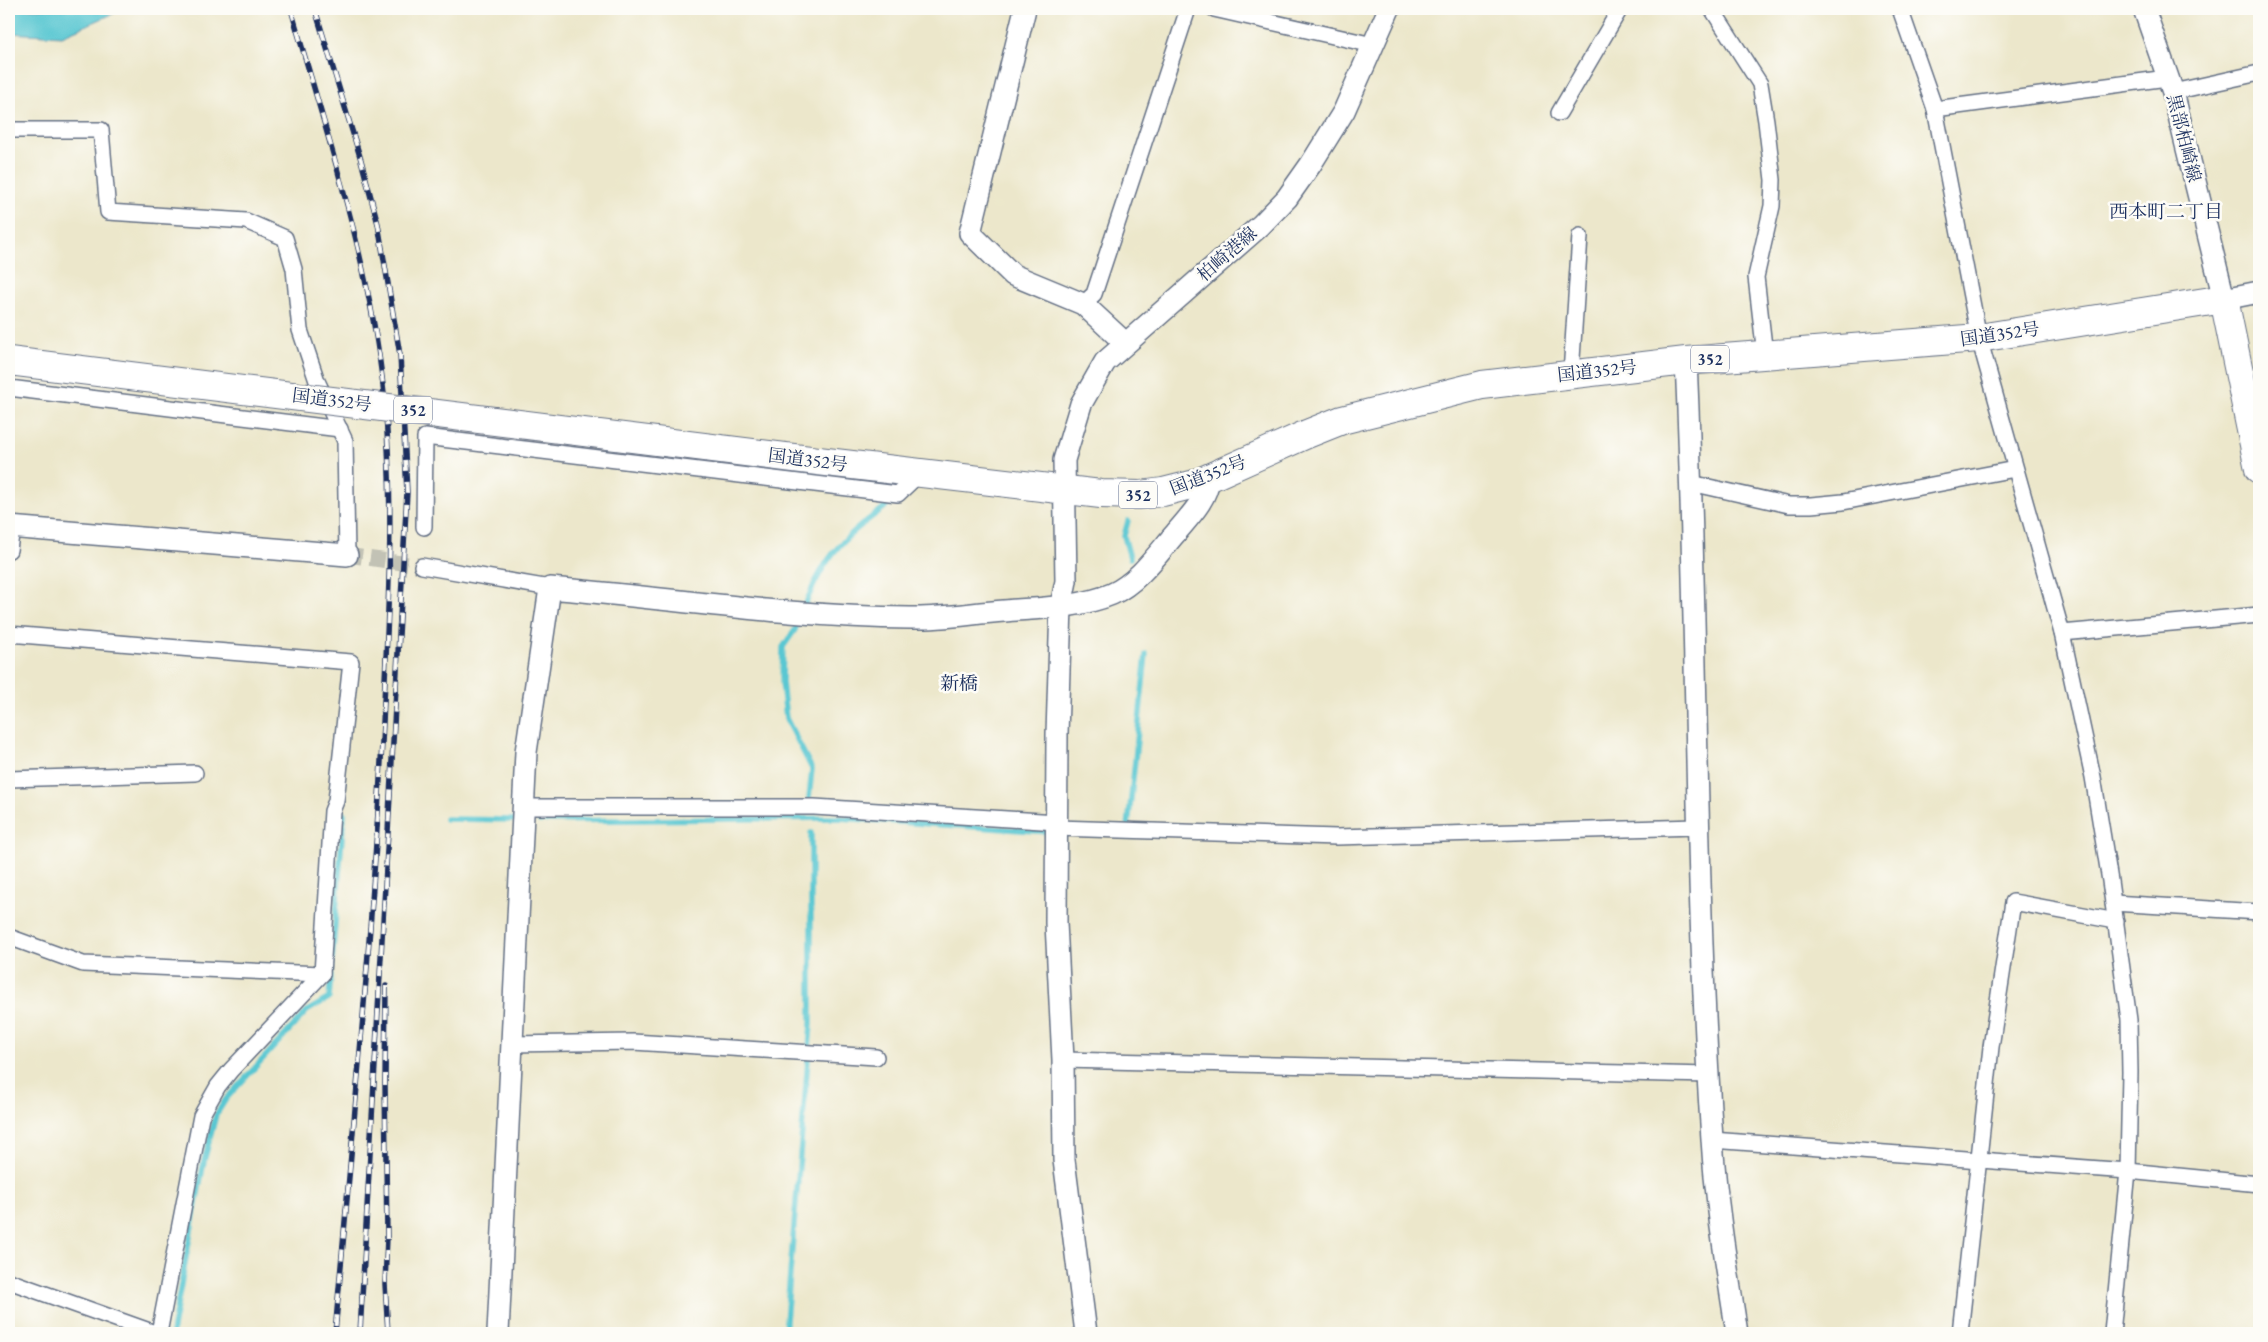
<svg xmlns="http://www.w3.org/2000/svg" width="2268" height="1342" viewBox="0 0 2268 1342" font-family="'EB Garamond','Noto Serif JP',serif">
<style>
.water{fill:#5ac7d2;stroke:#3a7b98}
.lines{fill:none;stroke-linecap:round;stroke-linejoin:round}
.stream{stroke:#5ac7d2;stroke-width:5.5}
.street-tunnel{stroke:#c2c2b5;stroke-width:15;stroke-dasharray:15 8;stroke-linecap:butt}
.street-casing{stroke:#646f84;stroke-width:18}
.secondary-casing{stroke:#646f84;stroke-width:24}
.highway-casing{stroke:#646f84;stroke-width:30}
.street{stroke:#fff;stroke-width:15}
.secondary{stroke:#fff;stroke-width:21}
.highway{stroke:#fff;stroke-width:28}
.rail-casing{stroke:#1b2f5e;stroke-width:5.5}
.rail{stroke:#fdfcf7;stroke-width:4;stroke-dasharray:11;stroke-linecap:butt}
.highway-bridge-casing{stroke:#646f84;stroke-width:30;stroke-linecap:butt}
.highway-bridge{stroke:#fff;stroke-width:28}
.labels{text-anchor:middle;stroke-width:5;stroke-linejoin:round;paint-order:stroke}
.shield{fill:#fdfcf7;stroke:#5f6c8c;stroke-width:1}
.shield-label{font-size:16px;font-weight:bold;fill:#1b2f5e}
.street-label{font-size:18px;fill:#1b2f5e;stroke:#fdfcf7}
.neighbourhood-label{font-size:19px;fill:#1b2f5e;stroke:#fdfcf7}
</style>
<rect width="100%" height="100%" fill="#fdfcf7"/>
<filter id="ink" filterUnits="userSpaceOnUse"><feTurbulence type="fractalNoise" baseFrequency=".02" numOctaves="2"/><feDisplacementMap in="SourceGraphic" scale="10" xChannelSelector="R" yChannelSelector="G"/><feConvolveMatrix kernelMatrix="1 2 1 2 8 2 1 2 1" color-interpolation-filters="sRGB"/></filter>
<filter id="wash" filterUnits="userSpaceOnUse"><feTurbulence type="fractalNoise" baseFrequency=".0096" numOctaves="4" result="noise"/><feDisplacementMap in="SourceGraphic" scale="20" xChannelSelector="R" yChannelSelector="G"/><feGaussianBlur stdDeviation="1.12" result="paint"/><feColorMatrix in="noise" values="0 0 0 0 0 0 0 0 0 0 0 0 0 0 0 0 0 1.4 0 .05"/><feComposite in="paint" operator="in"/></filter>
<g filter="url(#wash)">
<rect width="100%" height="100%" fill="#ece7cb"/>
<polygon class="water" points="9,9 124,9 62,36 9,33"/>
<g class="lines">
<g class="stream">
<polyline points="1128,521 1124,536 1130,558"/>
<path d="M804 608C825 553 845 536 892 502"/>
<polyline points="800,617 795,630 783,647 782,682 786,718 812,769 809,798"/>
<polyline points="446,819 518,820"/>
<polyline points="540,821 839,818 1050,832"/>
<polyline points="1128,827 1146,654"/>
<polyline points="172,1333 204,1161 216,1115 226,1099 307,1011 329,998 344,814"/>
<polyline points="785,1333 811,1024 811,833"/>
</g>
</g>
</g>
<g filter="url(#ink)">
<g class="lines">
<polyline class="street-tunnel" points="347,555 422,566"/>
<defs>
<g id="street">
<polyline points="1214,9 1373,45"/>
<polyline points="1712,9 1760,84 1766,121 1773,180 1772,206 1756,277 1765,355"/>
<polyline points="1900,9 1935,109 1979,338 2062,633 2093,777 2110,881 2129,1020 2130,1072 2128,1171 2112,1333"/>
<polyline points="2173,92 2259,73"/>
<polyline points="1935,109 2167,78"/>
<polyline points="1559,113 1620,9"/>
<polyline points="9,130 101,130 108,212 246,221 285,238 294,269 300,330 317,381 345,441 347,555"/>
<polyline points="1083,304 1094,294 1188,9"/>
<polyline points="1571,374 1580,236"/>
<polyline points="9,388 340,429"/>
<polyline points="1691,483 1789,505 1811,505 1843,502 2015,469"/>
<polyline points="424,527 425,437 898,494 920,473"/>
<polyline points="9,550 12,527"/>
<polyline points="422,566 550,588"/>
<polyline points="2062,633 2259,615"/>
<polyline points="9,634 351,662 336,801 332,811 322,974 83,964 9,937"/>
<polyline points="9,779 195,773"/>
<polyline points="524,807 814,807 1057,822"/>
<polyline points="1057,828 1337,837 1697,827"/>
<polyline points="2113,903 2259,912"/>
<polyline points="512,1044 633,1042 876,1057"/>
<polyline points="1063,1060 1709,1075"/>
<polyline points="1712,1140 2128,1171 2259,1184"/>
<polyline points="9,1281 155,1333"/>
<polyline points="159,1333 201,1116 218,1086 231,1070 322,974"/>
<polyline points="1960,1333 1991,1047 2013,902 2116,921"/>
</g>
<g id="secondary">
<polyline points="1025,9 970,233 1013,275 1083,304 1125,343"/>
<polyline points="2144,9 2173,92 2224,299 2259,292"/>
<path d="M1686 361C1698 620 1694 880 1712 1139 1716 1204 1727 1269 1737 1333"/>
<polyline points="9,527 347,555"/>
<path d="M498 1333 526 752 550 588C670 598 789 617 910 618 941 619 973 613 1004 611 1039 608 1079 608 1112 594 1137 583 1157 555 1174 535 1188 518 1207 500 1209 478"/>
<polyline points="1086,1333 1064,1160 1063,1060 1056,923 1057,734 1061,606 1066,581 1064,460 1081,404 1105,362 1261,225 1287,198 1311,164 1344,111 1389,9"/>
</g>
<polyline id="highway" points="818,461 1101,494 1140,495 1163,492 1195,484 1307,434 1342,420 1482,385 1686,361 1979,338 2224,299 2259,469"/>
</defs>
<use href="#street" class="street-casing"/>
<use href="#secondary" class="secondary-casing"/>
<use href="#highway" class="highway-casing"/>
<use href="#street" class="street"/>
<use href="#secondary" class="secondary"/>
<use href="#highway" class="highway"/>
<defs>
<g id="rail">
<path d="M291 9C327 135 370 263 384 394 395 503 388 614 383 723 373 927 353 1130 335 1333"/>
<polyline points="315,9 361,160 378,224 400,355 407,492 360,1333"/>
<polyline points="386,986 385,1082 387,1237 385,1284 388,1333"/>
</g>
</defs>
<use href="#rail" class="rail-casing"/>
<use href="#rail" class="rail"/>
<defs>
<polyline id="highway-bridge" points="9,361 818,461"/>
</defs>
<use href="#highway-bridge" class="highway-bridge-casing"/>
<use href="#highway-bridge" class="highway-bridge"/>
</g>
</g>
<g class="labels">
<g class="shield">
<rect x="1691" y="345.5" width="38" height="27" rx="4"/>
<rect x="394" y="396.5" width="38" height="27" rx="4"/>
<rect x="1119" y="481.5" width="38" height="27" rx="4"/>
</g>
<g class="shield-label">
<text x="1710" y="365">352</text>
<text x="413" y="416">352</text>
<text x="1138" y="501">352</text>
</g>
<g class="street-label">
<text transform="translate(2184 138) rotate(76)" y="6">黒部柏崎線</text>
<text transform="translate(1227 254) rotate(-41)" y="6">柏崎港線</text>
<text transform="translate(2000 334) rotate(-8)" y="6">国道352号</text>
<text transform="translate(1597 371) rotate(-6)" y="6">国道352号</text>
<text transform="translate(332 400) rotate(7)" y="6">国道352号</text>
<text transform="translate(808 460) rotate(7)" y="6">国道352号</text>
<text transform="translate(1208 475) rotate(-21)" y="6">国道352号</text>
</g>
<g class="neighbourhood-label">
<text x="2166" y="218">西本町二丁目</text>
<text x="959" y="690">新橋</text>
</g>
</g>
<rect width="2268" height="1342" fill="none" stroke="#fdfcf7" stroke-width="30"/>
</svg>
